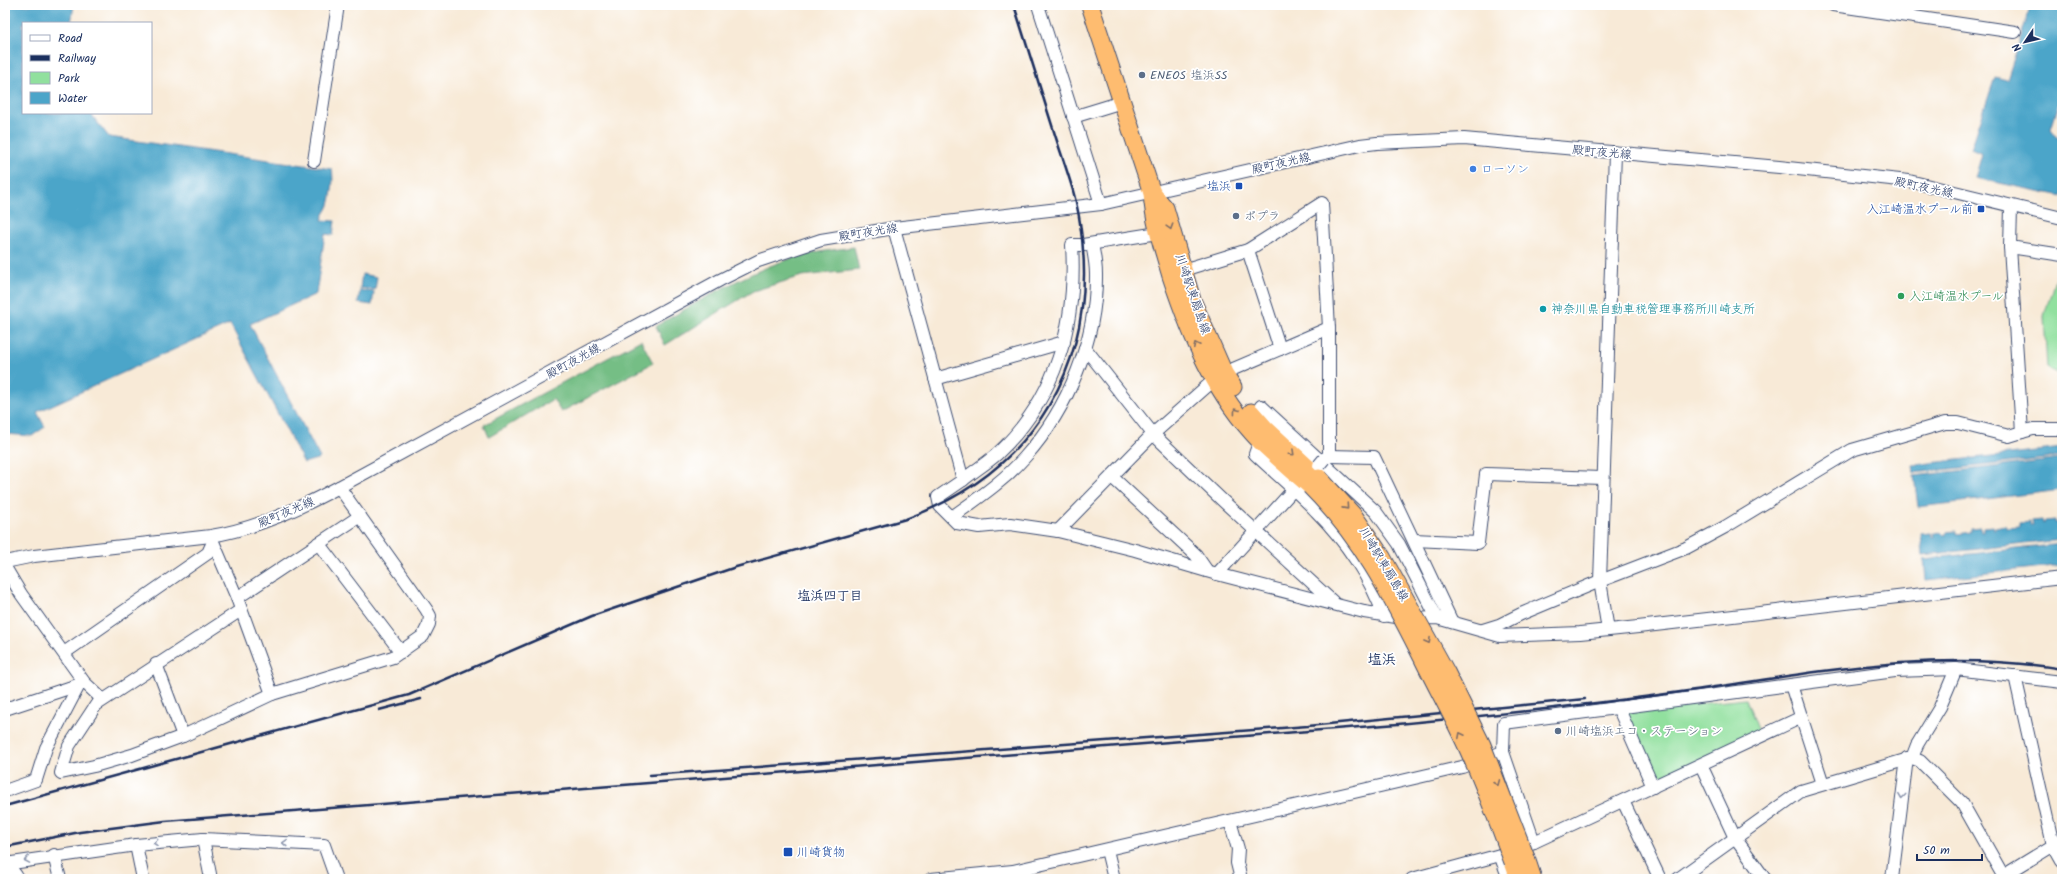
<svg xmlns="http://www.w3.org/2000/svg" width="2067" height="884" viewBox="0 0 2067 884" font-family="Kalam,'Klee One',sans-serif">
<style>
.green{fill:#91e09e;stroke:#56887e}
.forest{fill:#74be85;stroke:#487672}
.water{fill:#4ca5c9;stroke:#346a94}
.lines{fill:none;stroke-linecap:round;stroke-linejoin:round}
.minor-casing{stroke:#3c4b70;stroke-width:14}
.highway-casing{stroke:#3c4b70;stroke-width:19}
.minor{stroke:#fff;stroke-width:12}
.highway{stroke:#febc70;stroke-width:17}
.rail{stroke:#1b2f5e;stroke-width:2.5}
.minor-bridge-casing{stroke:#3c4b70;stroke-width:14;stroke-linecap:butt}
.highway-bridge-casing{stroke:#3c4b70;stroke-width:19;stroke-linecap:butt}
.minor-bridge{stroke:#fff;stroke-width:12}
.highway-bridge{stroke:#febc70;stroke-width:17}
.oneway{stroke:#816e66}
.oneway2{stroke:#8d97ae}
.service-dot{fill:#5c6f8a;stroke:#fff;stroke-width:1.5}
.shop-dot{fill:#3f7fe0;stroke:#fff;stroke-width:1.5}
.transit-dot{fill:#1a4fb4;stroke:#fff;stroke-width:1.5}
.leisure-dot{fill:#2e9e5b;stroke:#fff;stroke-width:1.5}
.culture-dot{fill:#0f9aa8;stroke:#fff;stroke-width:1.5}
.labels{text-anchor:middle;stroke-width:3.5;stroke-linejoin:round;paint-order:stroke}
.service-label{font-size:12px;fill:#4e5e75;stroke:#fff;text-anchor:start}
.street-label{font-size:12px;fill:#1b2f5e;stroke:#fff}
.shop-label{font-size:12px;fill:#366cbe;stroke:#fff;text-anchor:start}
.transit-label{font-size:12px;fill:#164399;stroke:#fff;text-anchor:end}
.leisure-label{font-size:12px;fill:#27864d;stroke:#fff;text-anchor:start}
.culture-label{font-size:12px;fill:#0d838f;stroke:#fff;text-anchor:start}
.neighbourhood-label{font-size:13px;font-weight:bold;fill:#1b2f5e;stroke:#fff}
.quarter-label{font-size:14px;font-weight:bold;fill:#1b2f5e;stroke:#fff}
</style>
<rect width="100%" height="100%" fill="#fff"/>
<filter id="ink" filterUnits="userSpaceOnUse"><feTurbulence type="fractalNoise" baseFrequency=".025" numOctaves="2"/><feDisplacementMap in="SourceGraphic" scale="8" xChannelSelector="R" yChannelSelector="G"/><feConvolveMatrix kernelMatrix="1 2 1 2 8 2 1 2 1" color-interpolation-filters="sRGB"/></filter>
<filter id="wash" filterUnits="userSpaceOnUse"><feTurbulence type="fractalNoise" baseFrequency=".012" numOctaves="4" result="noise"/><feDisplacementMap in="SourceGraphic" scale="16" xChannelSelector="R" yChannelSelector="G"/><feGaussianBlur stdDeviation="0.9" result="paint"/><feColorMatrix in="noise" values="0 0 0 0 0 0 0 0 0 0 0 0 0 0 0 0 0 1.4 0 .05"/><feComposite in="paint" operator="in"/></filter>
<g filter="url(#wash)">
<rect width="100%" height="100%" fill="#f8ead7"/>
<g class="green">
<polygon points="2060,263 2062,263 2062,376 2047,368 2044,316"/>
<polygon points="1746,699 1760,734 1659,780 1655,777 1626,715 1629,711"/>
</g>
<g class="forest">
<path d="M854 247 859 270 802 276 753 291 665 345 656 326C698 302 740 276 786 260 808 253 831 250 854 247Z"/>
<polygon points="641,340 653,363 561,412 553,399 489,437 484,425"/>
</g>
<g class="water">
<path d="M5 5H74L71 23H23V113H90L109 137 332 169C334 179 332 195 329 205 327 211 323 214 322 220L335 221 333 235 325 234 316 294 250 324 320 458 304 463 230 324 37 412 45 427 32 436 5 434Z"/>
<polygon points="2031,5 2062,5 2062,94 2051,129 2062,143 2062,196 1975,178 1982,154 1971,149 1995,77 2007,80"/>
<polygon points="362,274 377,277 375,290 360,288"/>
<polygon points="360,290 374,292 372,305 358,303"/>
<polygon points="2062,448 2062,457 1914,473 1913,465"/>
<polygon points="2062,459 2062,490 1918,507 1914,476"/>
<polygon points="2042,520 2043,524 2045,521 2055,520 2055,523 2062,522 2062,540 1923,555 1921,534 1931,533 1932,537 1934,537 1933,533 1943,532 1944,535 1946,535 1946,532 1956,531 1956,534 1971,532 1971,528 1980,527 1981,531 1983,531 1983,527 1993,526 1994,530 1995,529 1995,527 2005,525 2006,528 2020,527 2020,523 2030,522 2030,526 2033,526 2032,521"/>
<polygon points="2062,544 2062,565 1926,580 1924,559"/>
</g>
</g>
<g filter="url(#ink)">
<g class="lines">
<defs>
<g id="minor">
<polyline points="1038,5 1101,204"/>
<polyline points="1833,5 2015,32"/>
<polyline points="1073,117 1122,102"/>
<polyline points="314,161 338,5"/>
<polyline points="894,228 963,480 938,497 940,506 957,523 979,527 1010,524 1058,531 1135,550 1217,574 1364,612 1409,619 1437,618 1500,636 1580,633 1638,627 2062,578"/>
<polyline points="2010,247 2062,255"/>
<polyline points="1248,250 1280,349"/>
<polyline points="1183,270 1248,250 1322,203 1329,328 1329,456 1324,459"/>
<polyline points="1085,348 1153,434 1222,500 1333,602"/>
<polyline points="935,379 1064,342"/>
<polyline points="1261,406 1376,512 1399,544 1437,618"/>
<polyline points="2022,432 2033,429 2062,429"/>
<path d="M1260 440 1255 454C1275 473 1297 491 1316 511 1345 540 1371 578 1384 616"/>
<polyline points="1329,456 1374,457 1452,622"/>
<polyline points="1112,477 1196,555 1207,571"/>
<path d="M963 480C974 471 987 463 997 454 1056 399 1077 324 1072 245H1083L1158 233"/>
<path d="M952 517C977 499 1004 481 1025 457 1068 409 1097 339 1096 274 1096 264 1094 254 1092 244"/>
<polyline points="1058,531 1153,434 1214,380 1224,373 1329,328"/>
<polyline points="211,537 237,598 272,694"/>
<polyline points="1414,540 1478,543 1486,474 1602,478"/>
<polyline points="318,543 401,652"/>
<path d="M5 562 34 556 211 536C258 528 298 509 339 487L720 280 758 261 821 240 894 228 1101 204 1360 145 1377 143 1464 139 1779 167 1909 181 2062 218"/>
<polyline points="5,567 21,594 84,682 102,699"/>
<polyline points="1217,574 1293,490"/>
<polyline points="237,598 360,516"/>
<polyline points="241,610 96,705 69,746 61,773 94,766 132,755 183,736 272,694 393,657 423,636 429,624 430,616 426,609 339,487"/>
<polyline points="1483,630 1499,625 1521,614 1600,581 1686,548 1725,527 1852,450 1945,423 1958,423 2009,436 2022,432 2010,247 2011,207"/>
<polyline points="1608,630 1600,581 1615,153"/>
<polyline points="64,653 208,553 213,542"/>
<polyline points="156,664 183,736"/>
<polyline points="2015,676 2053,845 2062,861"/>
<polyline points="1791,685 1823,784"/>
<polyline points="1618,707 1653,787"/>
<polyline points="5,709 81,684"/>
<polyline points="1503,752 1534,842"/>
<polyline points="1912,758 1917,745 1940,707 1956,669"/>
<polyline points="1701,765 1735,838 1765,879"/>
<polyline points="5,791 36,780 46,748 78,687"/>
<polyline points="1623,801 1660,879"/>
<polyline points="1230,821 1238,849 1237,863 1241,879"/>
<polyline points="203,839 211,879"/>
<polyline points="136,845 143,879"/>
<polyline points="1107,850 1114,879"/>
<polyline points="54,855 60,879"/>
<polyline points="1500,855 1509,879"/>
<path d="M7 863C10 869 15 872 18 879"/>
<polyline points="5,864 136,845 203,839 324,845 336,879"/>
<polyline points="2003,876 2062,840"/>
<polyline points="931,879 1013,871 1462,767 1503,752 1504,723 1895,671 1956,669 2062,682"/>
<polyline points="1412,879 1500,855 1534,842 1802,717"/>
<polyline points="1678,879 1801,791 1912,758 1920,761 1962,803 2005,879"/>
<polyline points="1892,879 1907,758"/>
</g>
<g id="highway">
<path d="M1090 5 1152 193C1154 222 1163 249 1171 276 1191 336 1215 395 1260 441 1276 456 1293 471 1310 486"/>
<polyline points="1152,193 1165,208 1192,300 1224,373 1233,387"/>
<polyline points="1251,412 1266,429 1319,478"/>
<polyline points="1526,858 1533,879"/>
<polyline points="1513,862 1519,879"/>
</g>
</defs>
<use href="#minor" class="minor-casing"/>
<use href="#highway" class="highway-casing"/>
<use href="#minor" class="minor"/>
<use href="#highway" class="highway"/>
<g class="rail">
<polyline points="379,710 421,699"/>
<polyline points="650,775 1308,726 1585,699"/>
<path d="M5 806 409 695 592 616 736 567 906 519C1036 471 1101 360 1080 223 1076 194 1065 166 1056 138 1042 94 1028 49 1014 5"/>
<path d="M5 847 80 832 165 821 1398 724C1497 715 1596 704 1695 690 1818 672 1937 648 2062 669"/>
</g>
<defs>
<polyline id="minor-bridge" points="1319,465 1324,459"/>
<g id="highway-bridge">
<polyline points="1319,478 1354,516 1382,557 1446,672 1482,745 1526,858"/>
<path d="M1310 486C1362 538 1389 592 1422 657 1437 688 1454 718 1468 749 1485 786 1499 824 1513 862"/>
</g>
</defs>
<use href="#minor-bridge" class="minor-bridge-casing"/>
<use href="#highway-bridge" class="highway-bridge-casing"/>
<use href="#minor-bridge" class="minor-bridge"/>
<use href="#highway-bridge" class="highway-bridge"/>
</g>
<defs><path id="oneway-chevron" d="M-2-3.5L2.5 0L-2 3.5" fill="none" stroke-width="1.6" stroke-linecap="round" stroke-linejoin="round"/></defs>
<g class="oneway">
<use href="#oneway-chevron" transform="translate(1170 227) rotate(73)"/>
<use href="#oneway-chevron" transform="translate(1196 345) rotate(-116)"/>
<use href="#oneway-chevron" transform="translate(1236 411) rotate(-127)"/>
<use href="#oneway-chevron" transform="translate(1292 453) rotate(43)"/>
<use href="#oneway-chevron" transform="translate(1346 507) rotate(48)"/>
<use href="#oneway-chevron" transform="translate(1428 641) rotate(61)"/>
<use href="#oneway-chevron" transform="translate(1461 735) rotate(-117)"/>
<use href="#oneway-chevron" transform="translate(1497 783) rotate(68)"/>
</g>
<g class="oneway2">
<use href="#oneway-chevron" transform="translate(1902 796) rotate(97)"/>
<use href="#oneway-chevron" transform="translate(156 843) rotate(175)"/>
<use href="#oneway-chevron" transform="translate(285 843) rotate(-177)"/>
<use href="#oneway-chevron" transform="translate(27 860) rotate(170)"/>
</g>
</g>
<g class="service-dot">
<circle cx="1142" cy="75" r="4"/>
<circle cx="1236" cy="216" r="4"/>
<circle cx="1558" cy="731" r="4"/>
</g>
<circle class="shop-dot" cx="1473" cy="169" r="4"/>
<g class="transit-dot">
<rect x="1235" y="182" width="8" height="8" rx="2"/>
<rect x="1977" y="205" width="8" height="8" rx="2"/>
<rect x="783" y="847" width="10" height="10" rx="2"/>
</g>
<circle class="leisure-dot" cx="1901" cy="296" r="4"/>
<circle class="culture-dot" cx="1543" cy="309" r="4"/>
<g class="labels">
<g class="service-label">
<text x="1150" y="79">ENEOS 塩浜SS</text>
<text x="1244" y="220">ポプラ</text>
<text x="1566" y="735">川崎塩浜エコ・ステーション</text>
</g>
<g class="street-label">
<text transform="translate(1602 152) rotate(5)" y="4">殿町夜光線</text>
<text transform="translate(1281 163) rotate(-13)" y="4">殿町夜光線</text>
<text transform="translate(1924 187) rotate(12)" y="4">殿町夜光線</text>
<text transform="translate(868 232) rotate(-9)" y="4">殿町夜光線</text>
<text transform="translate(1193 294) rotate(71)" y="4">川崎駅東扇島線</text>
<text transform="translate(573 361) rotate(-29)" y="4">殿町夜光線</text>
<text transform="translate(286 512) rotate(-23)" y="4">殿町夜光線</text>
<text transform="translate(1384 564) rotate(59)" y="4">川崎駅東扇島線</text>
</g>
<g class="shop-label">
<text x="1481" y="173">ローソン</text>
</g>
<g class="transit-label">
<text x="1231" y="190">塩浜</text>
<text x="1973" y="213">入江崎温水プール前</text>
<text x="797" y="856" text-anchor="start">川崎貨物</text>
</g>
<g class="leisure-label">
<text x="1909" y="300">入江崎温水プール</text>
</g>
<g class="culture-label">
<text x="1551" y="313">神奈川県自動車税管理事務所川崎支所</text>
</g>
<g class="neighbourhood-label">
<text x="830" y="600">塩浜四丁目</text>
</g>
<g class="quarter-label">
<text x="1382" y="664">塩浜</text>
</g>
</g>
<rect width="2067" height="884" fill="none" stroke="#fff" stroke-width="20"/>
<rect x="22" y="22" width="130" height="92" fill="#ffffff" stroke="#a4acbf"/>
<rect x="30" y="35" width="20" height="6" fill="#ffffff" stroke="#a4acbf"/>
<text x="58" y="42" font-size="12" fill="#1b2f5e">Road</text>
<rect x="30" y="55" width="20" height="6" fill="#1b2f5e" stroke="#a4acbf"/>
<text x="58" y="62" font-size="12" fill="#1b2f5e">Railway</text>
<rect x="30" y="72" width="20" height="12" fill="#91e09e" stroke="#a4acbf"/>
<text x="58" y="82" font-size="12" fill="#1b2f5e">Park</text>
<rect x="30" y="92" width="20" height="12" fill="#4ca5c9" stroke="#a4acbf"/>
<text x="58" y="102" font-size="12" fill="#1b2f5e">Water</text>
<g transform="translate(2025 42) rotate(235)" stroke="#ffffff" stroke-width="3" paint-order="stroke">
<path d="M0-3L7 15L0 10L-7 15Z" fill="#1b2f5e"/>
<text y="-6" font-size="11" font-weight="bold" text-anchor="middle" fill="#1b2f5e">N</text>
</g>
<path d="M1917 854v6h65v-6" fill="none" stroke="#1b2f5e" stroke-width="2"/>
<text x="1923" y="854" font-size="12" fill="#1b2f5e" stroke="#ffffff" stroke-width="3" paint-order="stroke">50 m</text>
</svg>
